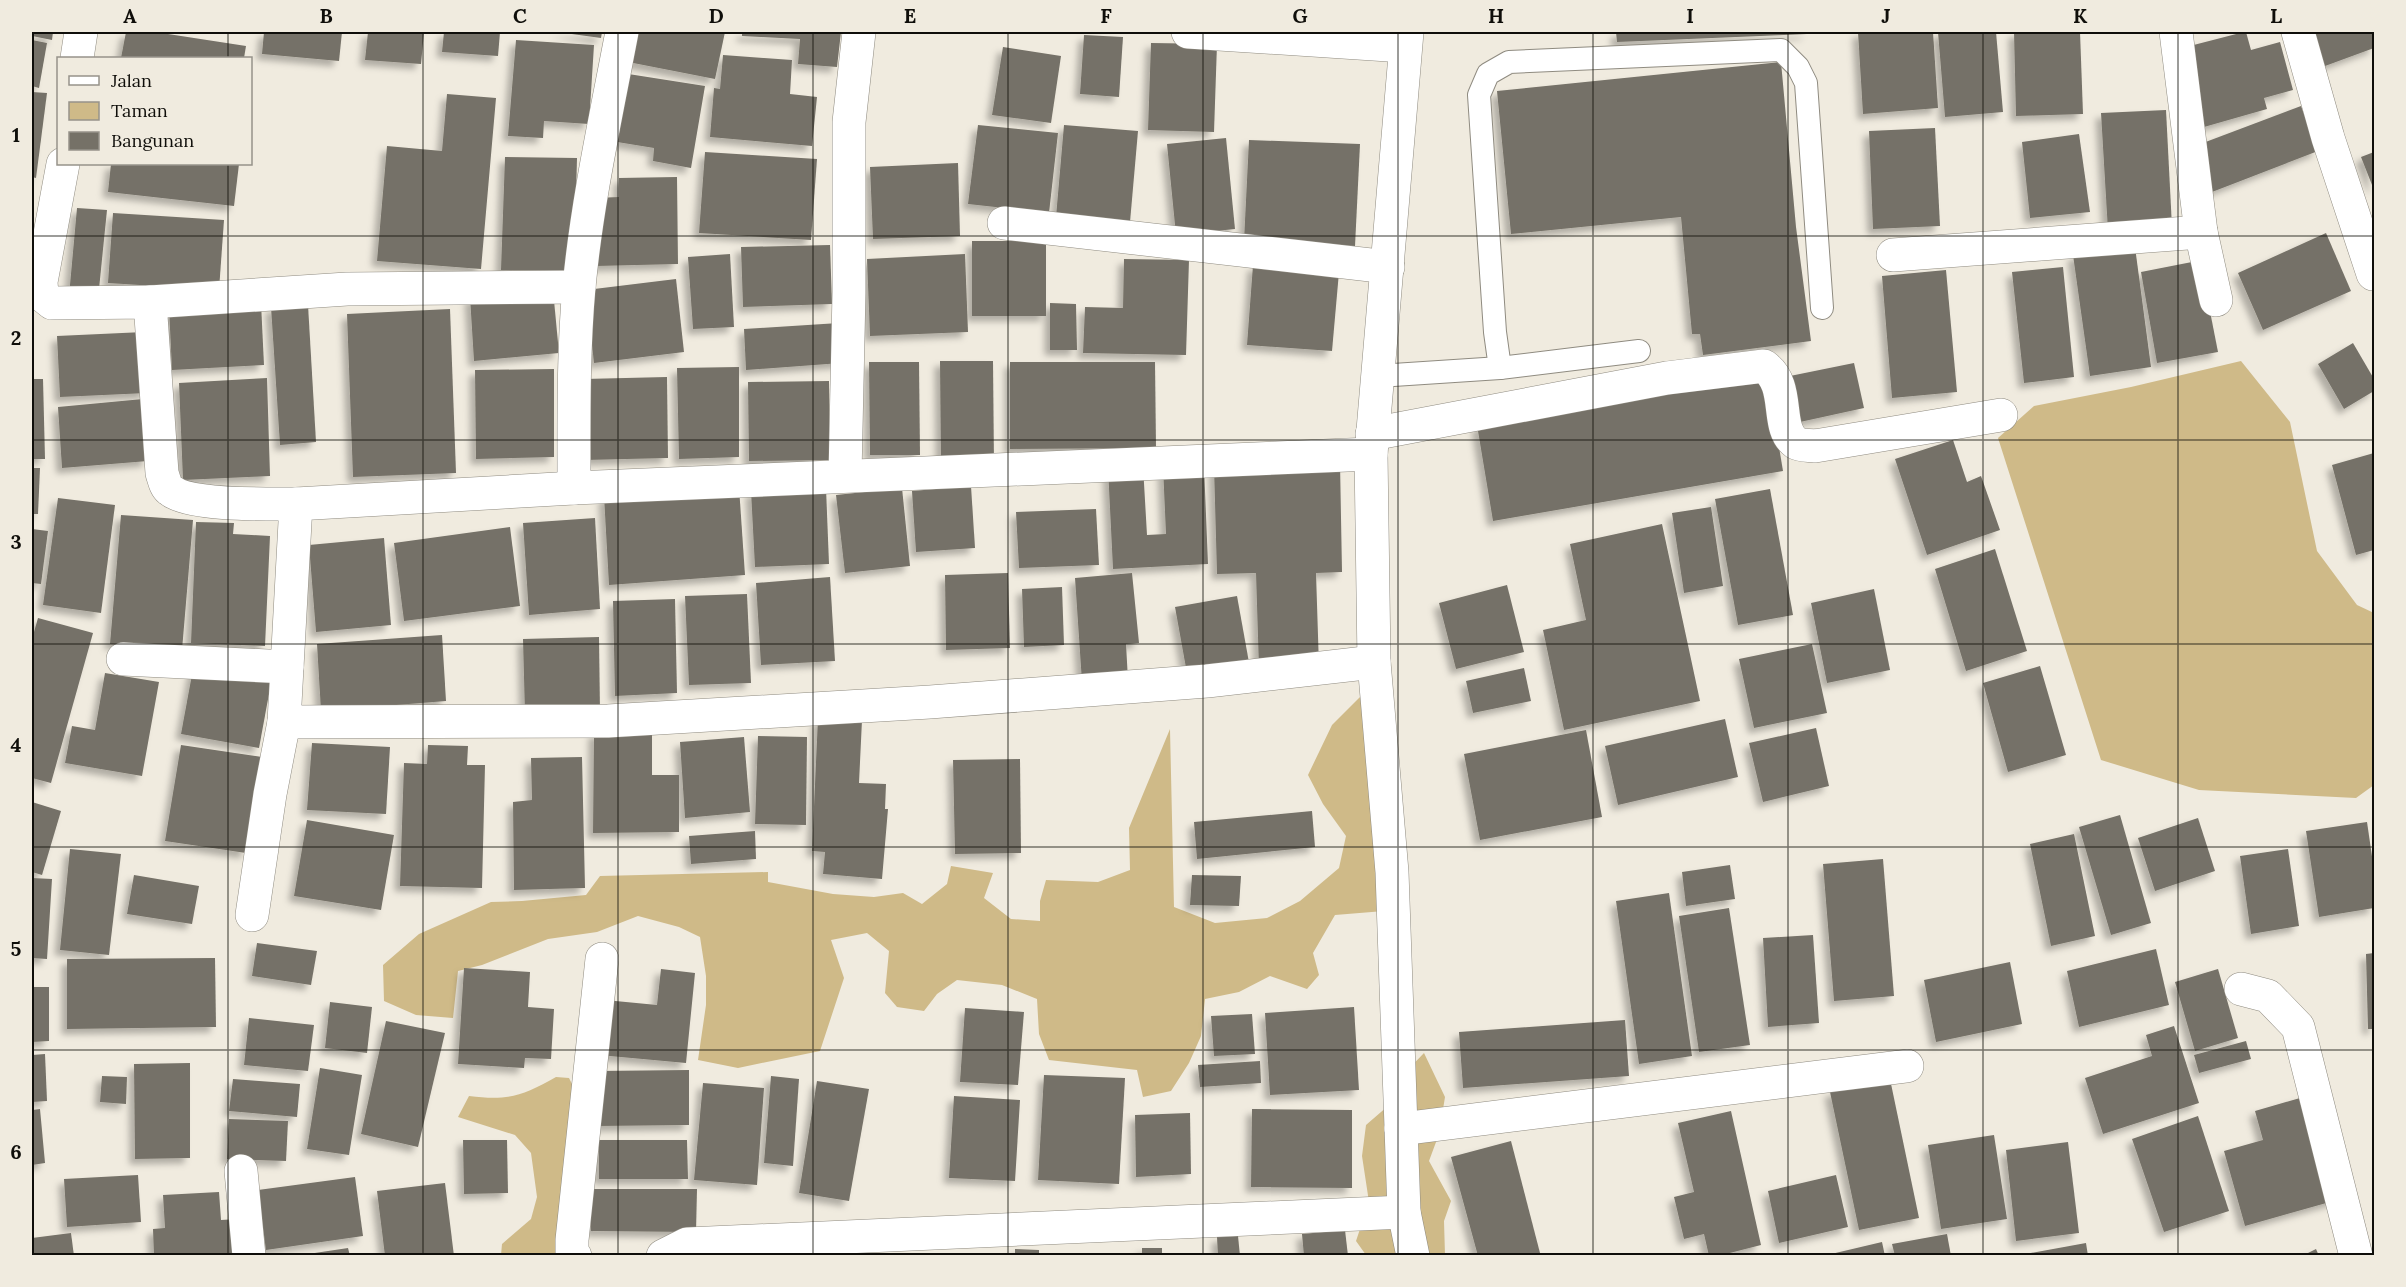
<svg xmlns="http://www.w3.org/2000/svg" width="2406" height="1287" viewBox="0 0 2406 1287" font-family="Lora,serif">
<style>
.green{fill:#cfba88}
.building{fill:#757167;filter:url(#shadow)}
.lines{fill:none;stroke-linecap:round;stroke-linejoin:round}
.lane-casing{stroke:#8f8b80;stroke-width:24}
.street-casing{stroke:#8f8b80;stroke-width:34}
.secondary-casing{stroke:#8f8b80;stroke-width:34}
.lane{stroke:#fff;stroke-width:22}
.street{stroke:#fff;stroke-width:33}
.secondary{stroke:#fff;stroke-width:33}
.grid{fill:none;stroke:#0f0e0a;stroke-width:1.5;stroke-opacity:0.55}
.neatline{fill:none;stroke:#0f0e0a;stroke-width:2}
.grid-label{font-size:20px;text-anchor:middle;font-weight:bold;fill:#0f0e0a}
</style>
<defs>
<filter id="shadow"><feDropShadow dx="-5.5" dy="5.5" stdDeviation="3" flood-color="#0004"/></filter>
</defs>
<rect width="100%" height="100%" fill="#f0ebdf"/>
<g class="green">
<polygon points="2241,361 2290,422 2317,551 2357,605 2374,613 2374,785 2356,798 2199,790 2101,760 1998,438 2034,406 2131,387"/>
<polygon points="1366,691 1384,911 1335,915 1313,953 1319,975 1307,989 1270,976 1239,992 1205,999 1201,1036 1189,1063 1171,1091 1143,1097 1137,1070 1049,1060 1039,1034 1037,999 1002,985 957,980 937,994 924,1011 897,1007 885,993 889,951 867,933 831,940 844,978 820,1051 738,1068 698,1060 706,1005 706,976 700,937 679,927 638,916 597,932 548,939 482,965 458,971 453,1018 416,1015 384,1001 383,965 419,934 491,902 522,901 586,895 600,876 768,872 768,882 833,894 874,897 903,893 922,904 947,884 951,866 993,873 984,898 1011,919 1040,921 1040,901 1046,880 1098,882 1130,870 1129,828 1170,729 1174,907 1215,923 1267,918 1300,901 1339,868 1346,836 1323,804 1308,775 1332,725"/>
<polygon points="1424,1053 1445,1097 1439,1134 1429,1161 1451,1201 1444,1221 1445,1255 1366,1255 1356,1241 1369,1202 1362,1156 1366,1125 1396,1099 1399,1079"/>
<path d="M556 1077 569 1078 574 1088 570 1255H501L502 1244 531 1219 537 1197 531 1153 515 1135 458 1117 469 1096C508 1101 522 1096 556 1077Z"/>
</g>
<g class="building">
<polygon points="32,32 53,32 52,40 32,36"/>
<polygon points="126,32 155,32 246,46 244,58 121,58"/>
<polygon points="264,32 342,32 339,61 262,54"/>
<polygon points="368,32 424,32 421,64 365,60"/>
<polygon points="444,32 500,32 498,56 442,52"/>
<polygon points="557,32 602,32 601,38"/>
<polygon points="629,32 725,32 715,79 623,61"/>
<polygon points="742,32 841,32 837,67 798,64 800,39 742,36"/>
<polygon points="1616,32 1807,32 1807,34 1617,42"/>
<polygon points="1858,32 1933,32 1938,108 1863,114"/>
<polygon points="1938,32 1996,32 2003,112 1945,117"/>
<polygon points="2014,32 2080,32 2083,114 2016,116"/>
<polygon points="2244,32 2246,32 2251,50 2280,42 2293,90 2264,98 2267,109 2204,127 2182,48"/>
<polygon points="2313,32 2374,32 2374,48 2325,66"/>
<polygon points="1084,35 1123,37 1119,97 1080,94"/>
<polygon points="32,40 47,43 39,88 32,86"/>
<polygon points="516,40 594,45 589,124 544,121 543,138 508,136"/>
<polygon points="1151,43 1217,44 1214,132 1148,130"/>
<polygon points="1003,47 1061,56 1051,123 992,115"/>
<polygon points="723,55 792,60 790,94 817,97 812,146 710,137 714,88 720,89"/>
<polygon points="1781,62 1796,227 1811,341 1703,355 1700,334 1692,334 1681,217 1511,234 1497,91"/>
<polygon points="622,73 705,86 691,168 653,161 654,148 611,141"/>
<polygon points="32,92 47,93 36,178 32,177"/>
<polygon points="447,94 496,98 481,269 377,261 387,146 442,151"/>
<polygon points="2301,106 2318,151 2212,192 2195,146"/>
<polygon points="2166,110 2172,227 2108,231 2101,113"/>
<polygon points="978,125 1058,133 1049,213 968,204"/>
<polygon points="1064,125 1138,131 1130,222 1056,217"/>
<polygon points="1935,128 1940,226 1873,229 1869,131"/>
<polygon points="2079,134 2090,212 2030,218 2022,142"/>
<polygon points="1226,138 1235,229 1176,235 1167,144"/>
<polygon points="1249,140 1360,144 1355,246 1244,241"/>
<polygon points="705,152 817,159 811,240 699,233"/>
<polygon points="2374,152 2374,190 2361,157"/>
<polygon points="505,157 577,158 574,271 501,270"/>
<polygon points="958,163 960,236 873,239 870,167"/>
<polygon points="111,164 239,164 234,206 108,192"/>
<polygon points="677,177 678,264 596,266 595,198 619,197 619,178"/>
<polygon points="77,208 107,210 98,299 69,296"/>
<polygon points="113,213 224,220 219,290 108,283"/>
<polygon points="2326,233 2351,291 2263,330 2238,273"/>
<rect x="972" y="241" width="74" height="75"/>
<polygon points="830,245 832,304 743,307 741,247"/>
<polygon points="2135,247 2151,367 2090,376 2073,255"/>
<polygon points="730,254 734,327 693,329 688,257"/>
<polygon points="965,254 968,332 870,336 867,259"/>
<polygon points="1124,259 1189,260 1186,355 1083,353 1085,307 1123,308"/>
<polygon points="2192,262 2206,291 2218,352 2157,363 2141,272"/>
<polygon points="1253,265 1339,272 1332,351 1247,345"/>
<polygon points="2063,267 2074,377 2024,383 2012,272"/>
<polygon points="1946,270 1957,392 1892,398 1882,276"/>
<polygon points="676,279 684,352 594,363 586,290"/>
<polygon points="553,290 559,353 474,361 470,297"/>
<polygon points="261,303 264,365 172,370 169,308"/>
<polygon points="1050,303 1076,304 1077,350 1050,350"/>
<polygon points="308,305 316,442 280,445 271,307"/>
<polygon points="450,309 456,473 353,477 347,314"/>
<polygon points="839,323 841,363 746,370 744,329"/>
<polygon points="144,332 147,393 60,397 57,336"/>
<polygon points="2353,343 2374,379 2374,391 2344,409 2318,364"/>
<polygon points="940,361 993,361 994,466 941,467"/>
<polygon points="869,362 919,362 920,455 870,455"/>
<polygon points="1010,362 1155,362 1156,448 1010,449"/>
<polygon points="1854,363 1864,408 1800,422 1790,376"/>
<polygon points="739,367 739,457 679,459 677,368"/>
<polygon points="554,369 554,457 476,459 475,370"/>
<polygon points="1767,375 1783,471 1493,521 1477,425"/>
<polygon points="667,377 668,458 585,460 584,379"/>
<polygon points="267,378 270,476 183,480 179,383"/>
<polygon points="32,379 43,379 45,459 32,459"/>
<polygon points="829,381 830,460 749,461 748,382"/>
<polygon points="143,399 148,461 62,468 58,407"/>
<polygon points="1953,440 1967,482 1981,476 2000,530 1927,555 1895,459"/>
<polygon points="2374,453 2374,550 2356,555 2332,465"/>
<polygon points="1340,463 1342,572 1316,573 1319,667 1259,669 1256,573 1217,574 1214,467"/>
<polygon points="1143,466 1147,535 1166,534 1163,467 1204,466 1208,564 1113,569 1108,468"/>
<polygon points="32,468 40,468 38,514 32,514"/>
<polygon points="971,486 975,548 916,552 912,491"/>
<polygon points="739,487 745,575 609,585 604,496"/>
<polygon points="826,488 829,564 755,567 751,491"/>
<polygon points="902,488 910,566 845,573 836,495"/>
<polygon points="1770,489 1793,615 1738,625 1715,499"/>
<polygon points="58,498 115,505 101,613 43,605"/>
<polygon points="1711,507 1723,586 1684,593 1672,513"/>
<polygon points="1096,509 1099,565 1019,568 1016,512"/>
<polygon points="121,515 193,520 182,650 110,644"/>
<polygon points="595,518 600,609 529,615 523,523"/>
<polygon points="196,522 234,523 233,534 270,536 265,646 191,643"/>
<polygon points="1662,524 1700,701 1564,730 1543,630 1586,620 1570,544"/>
<polygon points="510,527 520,606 404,621 394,543"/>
<polygon points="32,529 48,531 41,584 32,583"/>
<polygon points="384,538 391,625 316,632 309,545"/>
<polygon points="1995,549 2027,651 1966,671 1935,569"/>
<polygon points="1008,573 1010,648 946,650 945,575"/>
<polygon points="1132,573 1139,643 1126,644 1128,680 1082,682 1075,578"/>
<polygon points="830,577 835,661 761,665 756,583"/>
<polygon points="1507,585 1524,652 1456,669 1439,603"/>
<polygon points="1062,587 1064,645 1024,647 1022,589"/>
<polygon points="1874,589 1890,670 1827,683 1811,603"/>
<polygon points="747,594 751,683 689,685 685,596"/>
<polygon points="1237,596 1250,668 1188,679 1175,607"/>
<polygon points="675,599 677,693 615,696 613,601"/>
<polygon points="38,618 93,633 51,783 32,778 32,639"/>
<polygon points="442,635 446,701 321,711 317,644"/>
<polygon points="599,637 600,713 525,715 523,639"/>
<polygon points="1812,644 1827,713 1754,728 1739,659"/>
<polygon points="2040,666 2066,755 2008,772 1983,683"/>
<polygon points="1524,668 1531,701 1473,713 1466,681"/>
<polygon points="193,669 271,683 259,748 181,734"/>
<polygon points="105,673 159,682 142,776 65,763 72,726 95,730"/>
<polygon points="818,718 862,720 859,783 886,784 885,809 888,809 882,879 823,874 825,852 812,851"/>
<polygon points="1725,719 1738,777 1618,805 1605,746"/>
<polygon points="1816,728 1829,786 1763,802 1749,743"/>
<polygon points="1586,730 1602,817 1480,840 1464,754"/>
<polygon points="652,731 652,775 679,775 679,832 593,833 594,732"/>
<polygon points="758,736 807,737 806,825 755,824"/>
<polygon points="744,737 750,812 685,818 680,742"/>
<polygon points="312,743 390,747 386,814 307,810"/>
<polygon points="181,745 262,757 246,853 165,841"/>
<polygon points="428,745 468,746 467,765 485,765 482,888 400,886 404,763 427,764"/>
<polygon points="582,757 585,888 514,890 513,802 532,800 531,758"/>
<polygon points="1020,759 1021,853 955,854 953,760"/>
<polygon points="32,802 61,811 42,875 32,872"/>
<polygon points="1312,811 1315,847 1197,859 1194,822"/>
<polygon points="2120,815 2151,923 2111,935 2079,827"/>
<polygon points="2198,818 2215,871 2155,891 2138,838"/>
<polygon points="307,820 394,835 381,910 294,896"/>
<polygon points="2367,822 2374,870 2374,908 2319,917 2306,831"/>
<polygon points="755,831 756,859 691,864 689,836"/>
<polygon points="2074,834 2095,936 2051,946 2030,844"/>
<polygon points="70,849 121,854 109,955 60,950"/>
<polygon points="2288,849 2299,926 2251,934 2240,856"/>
<polygon points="1883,859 1894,996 1834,1001 1823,864"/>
<polygon points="1730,865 1735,899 1686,906 1682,872"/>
<polygon points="134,875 199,886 192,924 127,914"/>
<polygon points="1192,875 1241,876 1239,906 1190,905"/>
<polygon points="32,878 52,879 47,959 32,958"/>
<polygon points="1669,893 1692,1056 1639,1064 1616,901"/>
<polygon points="1729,908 1750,1045 1699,1052 1679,916"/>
<polygon points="1813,935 1819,1023 1768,1027 1763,938"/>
<polygon points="257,943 317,951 311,985 252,976"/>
<polygon points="2156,949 2169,1005 2079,1027 2067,971"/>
<polygon points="2374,953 2374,1029 2368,1029 2366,954"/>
<polygon points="215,958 216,1027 67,1029 67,959"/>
<polygon points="2010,962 2022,1024 1936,1042 1924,980"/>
<polygon points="464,968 530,972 528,1007 554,1009 551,1059 525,1058 524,1068 458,1064"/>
<polygon points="661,969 695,973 686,1063 599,1055 605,1000 657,1005"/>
<polygon points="2218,969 2238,1038 2195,1051 2175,982"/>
<polygon points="32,987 49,987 49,1041 32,1042"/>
<polygon points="330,1002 372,1007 367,1053 325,1048"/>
<polygon points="1354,1007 1359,1090 1270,1095 1265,1013"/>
<polygon points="965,1008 1024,1012 1018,1085 960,1082"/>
<polygon points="1252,1014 1255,1054 1214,1056 1211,1016"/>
<polygon points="249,1018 314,1025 308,1071 244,1065"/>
<polygon points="1625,1020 1629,1076 1463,1088 1459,1032"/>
<polygon points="386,1021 445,1033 418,1147 361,1134"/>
<polygon points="2174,1026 2199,1103 2103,1134 2085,1078 2152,1056 2146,1035"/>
<polygon points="2246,1041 2251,1059 2199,1073 2194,1055"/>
<polygon points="45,1054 47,1101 32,1102 32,1055"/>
<polygon points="1260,1061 1261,1083 1200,1087 1198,1065"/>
<polygon points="190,1063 190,1158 135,1159 134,1064"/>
<polygon points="320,1068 362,1075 349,1155 307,1149"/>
<polygon points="689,1070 689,1125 597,1126 597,1071"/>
<polygon points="1044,1075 1125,1078 1119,1184 1038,1180"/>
<polygon points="102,1076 127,1077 126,1104 100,1102"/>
<polygon points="771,1076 799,1079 793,1166 764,1163"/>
<polygon points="233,1079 300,1084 297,1117 229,1111"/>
<polygon points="1890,1079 1919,1218 1859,1230 1830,1092"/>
<polygon points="817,1081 869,1089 849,1201 799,1193"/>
<polygon points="703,1083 764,1088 757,1185 694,1180"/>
<polygon points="954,1096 1020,1100 1015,1181 949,1178"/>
<polygon points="2307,1096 2337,1200 2245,1226 2224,1151 2263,1140 2255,1111"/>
<polygon points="40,1109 45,1163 32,1165 32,1110"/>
<polygon points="1252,1109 1352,1110 1352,1188 1251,1187"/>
<polygon points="1731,1111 1761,1245 1718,1256 1709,1256 1704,1234 1684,1239 1674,1197 1694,1192 1678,1123"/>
<polygon points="1190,1113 1191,1174 1136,1177 1135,1115"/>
<polygon points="2198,1116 2229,1211 2164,1232 2132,1139"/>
<polygon points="229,1119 288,1121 286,1161 227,1159"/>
<polygon points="1994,1135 2007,1219 1941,1229 1928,1145"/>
<polygon points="463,1140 507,1140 508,1193 464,1194"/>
<polygon points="599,1140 687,1140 688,1179 599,1179"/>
<polygon points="1511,1141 1540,1253 1531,1256 1478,1256 1451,1157"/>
<polygon points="2068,1142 2079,1233 2016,1241 2006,1150"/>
<polygon points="138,1175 141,1222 67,1227 64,1179"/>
<polygon points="1836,1175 1848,1227 1779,1243 1768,1191"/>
<polygon points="355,1177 363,1236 266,1250 258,1190"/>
<polygon points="445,1183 454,1256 385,1256 377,1191"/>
<polygon points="591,1189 697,1189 696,1232 591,1231"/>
<polygon points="219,1192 221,1220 238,1219 239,1256 154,1256 153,1229 165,1228 163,1195"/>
<polygon points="1345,1230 1348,1256 1304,1256 1302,1234"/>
<polygon points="71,1233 74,1256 32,1256 32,1238"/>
<polygon points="1947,1234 1951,1256 1895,1256 1892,1244"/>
<polygon points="1238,1236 1240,1256 1218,1256 1217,1237"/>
<polygon points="1882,1242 1885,1256 1827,1256 1827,1255"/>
<polygon points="2086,1243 2088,1256 2026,1256 2025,1254"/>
<polygon points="348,1248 350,1256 308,1256 308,1254"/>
<rect x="1142" y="1248" width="20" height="8"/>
<polygon points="1015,1249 1039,1250 1039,1256 1015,1256"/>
<polygon points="2316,1249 2319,1256 2302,1256"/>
</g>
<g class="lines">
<defs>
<g id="lane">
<polyline points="1500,368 1495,332 1479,95 1488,74 1509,62 1781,50 1798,67 1806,83 1822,308"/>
<polyline points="1378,376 1500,368 1639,351"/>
</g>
<g id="street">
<polyline points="1188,32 1404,46"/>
<polyline points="2176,32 2201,232 2216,300"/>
<polyline points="2298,32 2328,138 2373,274"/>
<polyline points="77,58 81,32"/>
<path d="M63 164 41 282 42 295 52 303 150 302 162 473C164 479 165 486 170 490 189 506 269 504 296 504"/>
<polyline points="1004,223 1388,267"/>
<polyline points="1893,255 2201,232"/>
<polyline points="150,302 347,289 579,287"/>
<path d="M1372 434 1667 378 1764 366C1792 386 1774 428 1796 443 1801 446 1810 445 1815 446L2001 415"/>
<polyline points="1371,454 574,488 296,504 284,722 608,721 930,702 1207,681 1374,662"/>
<polyline points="845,475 849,292 849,122 859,32"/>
<path d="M574 488C574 421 573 354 579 287 587 202 606 116 622 32"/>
<polyline points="123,659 287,667"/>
<polyline points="252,915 270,794 284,722"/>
<polyline points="2241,989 2268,996 2298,1027 2356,1256"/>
<polyline points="1401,1129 1907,1066"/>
<polyline points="241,1171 249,1256"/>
<polyline points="575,1256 572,1252 572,1240 602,959"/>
<polyline points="663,1256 687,1244 1404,1212"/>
</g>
<polyline id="secondary" points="1407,32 1371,454 1374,662 1392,872 1404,1212 1413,1256"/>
</defs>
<use href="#lane" class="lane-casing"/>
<use href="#street" class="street-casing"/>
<use href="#secondary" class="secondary-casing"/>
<use href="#lane" class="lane"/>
<use href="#street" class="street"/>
<use href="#secondary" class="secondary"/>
</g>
<path class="grid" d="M228 32V58M423 32V1256M618 32V1256M813 32V1256M1008 32V1256M1203 32V1256M1398 32V1256M1593 32V1256M1788 32V1256M1983 32V1256M2178 32V1256M228 164V1256M32 236H2374M32 440H2374M32 644H2374M32 847H2374M32 1050H2374"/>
<rect width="2406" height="1287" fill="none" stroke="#f0ebdf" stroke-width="66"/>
<rect x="57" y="57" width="195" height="108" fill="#f0ebdf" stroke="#96938a" stroke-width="1.5"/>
<rect x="69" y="76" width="30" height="9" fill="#ffffff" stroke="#96938a" stroke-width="1.5"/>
<text x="111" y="87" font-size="18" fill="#0f0e0a">Jalan</text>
<rect x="69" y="102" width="30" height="18" fill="#cfba88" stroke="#96938a" stroke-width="1.5"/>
<text x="111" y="117" font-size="18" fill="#0f0e0a">Taman</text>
<rect x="69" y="132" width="30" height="18" fill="#757167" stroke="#96938a" stroke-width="1.5"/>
<text x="111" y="147" font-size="18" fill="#0f0e0a">Bangunan</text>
<rect x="33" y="33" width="2340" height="1221" class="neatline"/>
<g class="grid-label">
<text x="130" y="23">A</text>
<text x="326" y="23">B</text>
<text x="520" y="23">C</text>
<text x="716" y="23">D</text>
<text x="910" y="23">E</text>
<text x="1106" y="23">F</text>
<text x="1300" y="23">G</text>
<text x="1496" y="23">H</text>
<text x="1690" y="23">I</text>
<text x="1886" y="23">J</text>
<text x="2080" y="23">K</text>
<text x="2276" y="23">L</text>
<text x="16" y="142">1</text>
<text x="16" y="345">2</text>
<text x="16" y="549">3</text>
<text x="16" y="752">4</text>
<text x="16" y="956">5</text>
<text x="16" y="1159">6</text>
</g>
</svg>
